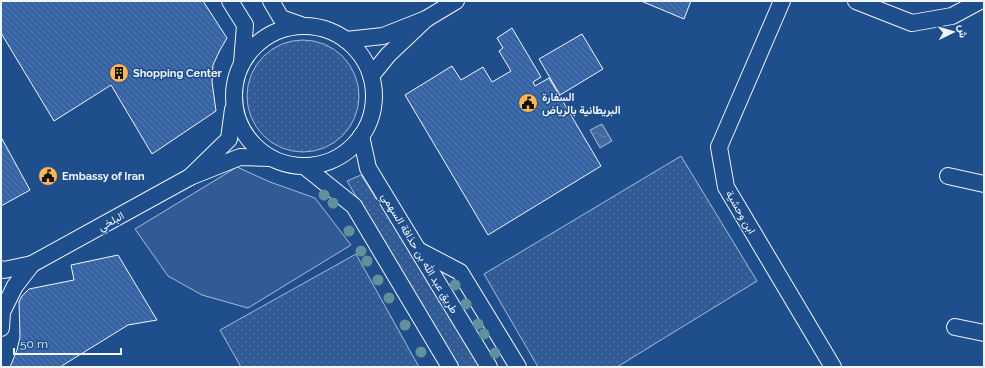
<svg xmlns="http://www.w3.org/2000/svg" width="985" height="368" viewBox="0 0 985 368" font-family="Raleway,Vazirmatn,sans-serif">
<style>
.grass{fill:url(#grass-dots);stroke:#a8bbd7}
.built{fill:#305b95;stroke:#a8bbd7}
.water{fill:url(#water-waves);stroke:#a8bbd7}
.building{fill:url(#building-back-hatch);stroke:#f2f6ff}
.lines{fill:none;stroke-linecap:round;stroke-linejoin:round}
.minor-casing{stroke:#f2f6ff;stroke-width:18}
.minor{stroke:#1f4e8c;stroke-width:16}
.tree{fill:#61919a}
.labels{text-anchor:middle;stroke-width:3;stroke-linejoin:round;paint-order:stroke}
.poi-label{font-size:11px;font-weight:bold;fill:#f2f6ff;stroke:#1f4e8c;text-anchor:start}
.street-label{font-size:11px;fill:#f2f6ff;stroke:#1f4e8c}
</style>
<defs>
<pattern id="grass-dots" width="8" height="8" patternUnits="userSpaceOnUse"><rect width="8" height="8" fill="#305b95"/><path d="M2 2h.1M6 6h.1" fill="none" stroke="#4e73a5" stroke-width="1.8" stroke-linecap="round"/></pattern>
<pattern id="water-waves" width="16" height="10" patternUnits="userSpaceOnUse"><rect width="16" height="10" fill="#446ba0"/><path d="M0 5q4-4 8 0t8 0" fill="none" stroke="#5f81ae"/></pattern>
<pattern id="building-back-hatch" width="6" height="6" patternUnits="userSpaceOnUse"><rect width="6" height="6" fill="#3563a3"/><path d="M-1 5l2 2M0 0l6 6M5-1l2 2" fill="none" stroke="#537ab1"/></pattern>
</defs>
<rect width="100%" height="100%" fill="#1f4e8c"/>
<g class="grass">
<circle cx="303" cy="96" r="56"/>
<polygon points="681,156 757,281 617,367 538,367 484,274"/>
<polygon points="361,175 377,200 384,202 484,367 457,367 347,181"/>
<polygon points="356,254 419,367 241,367 220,330"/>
</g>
<polygon class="built" points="237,167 270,182 315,198 351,245 248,308 202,295 168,276 135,229"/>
<polygon class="water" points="602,124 612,141 600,148 590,130"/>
<g class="building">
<polygon points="1,1 203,1 227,38 220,50 213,65 212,82 216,111 152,154 111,85 54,121 1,33"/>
<polygon points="641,1 691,1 684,19"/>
<polygon points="512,28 541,77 533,82 535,86 549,78 601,166 488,235 405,95 452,66 461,80 483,67 492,82 511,71 499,51 503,48 497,38"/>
<polygon points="582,34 603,69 560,95 539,59"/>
<polygon points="1,137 30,190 1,206"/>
<polygon points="118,255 157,320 128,325 60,367 10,367 17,350 20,337 19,302 22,296 29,289 74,280 71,265"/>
</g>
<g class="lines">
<defs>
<g id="minor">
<polyline points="230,1 245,25 242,63"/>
<polyline points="271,1 281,18 301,25"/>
<polyline points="782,1 719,147 726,187 833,367"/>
<polyline points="856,1 912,23 952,16 980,1"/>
<polyline points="426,19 456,1"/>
<circle cx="304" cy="96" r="70"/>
<polyline points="346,40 383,36 426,19 388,55 371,76"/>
<polyline points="233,109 229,139 190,177 240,157 271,158"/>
<polyline points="361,136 368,168 489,367"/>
<polyline points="304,166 354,206 450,367"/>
<polyline points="948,176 984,184"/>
<polyline points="418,250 460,272 518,367"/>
<polyline points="32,264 190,177"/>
<polyline points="1,269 4,270 32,264 15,286 2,312"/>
<polyline points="1,306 2,312 1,328"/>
<polyline points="955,327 984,333"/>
</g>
</defs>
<use href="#minor" class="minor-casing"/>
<use href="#minor" class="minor"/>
</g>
<g class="tree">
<circle cx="324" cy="195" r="5.5"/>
<circle cx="333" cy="203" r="5.5"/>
<circle cx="349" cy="231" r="5.5"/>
<circle cx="361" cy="251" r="5.5"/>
<circle cx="367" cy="261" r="5.5"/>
<circle cx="378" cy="280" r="5.5"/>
<circle cx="455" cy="285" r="5.5"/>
<circle cx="389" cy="298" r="5.5"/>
<circle cx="466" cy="304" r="5.5"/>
<circle cx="478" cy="324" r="5.5"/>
<circle cx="405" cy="325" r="5.5"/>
<circle cx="484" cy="334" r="5.5"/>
<circle cx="421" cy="352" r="5.5"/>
<circle cx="495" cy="353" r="5.5"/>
</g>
<defs>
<symbol id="building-disc" viewBox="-11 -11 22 22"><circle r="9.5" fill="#ffb74d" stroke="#1f4e8c"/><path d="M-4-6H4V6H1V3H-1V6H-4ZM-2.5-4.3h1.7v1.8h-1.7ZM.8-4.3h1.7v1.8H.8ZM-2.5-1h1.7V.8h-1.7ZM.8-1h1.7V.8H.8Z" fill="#111"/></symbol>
<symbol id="civic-disc" viewBox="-11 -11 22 22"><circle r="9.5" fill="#ffb74d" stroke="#1f4e8c"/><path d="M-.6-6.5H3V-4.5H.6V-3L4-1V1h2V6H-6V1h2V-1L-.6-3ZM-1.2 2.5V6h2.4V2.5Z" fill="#111"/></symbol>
</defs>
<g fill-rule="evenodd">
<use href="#building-disc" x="108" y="62" width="22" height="22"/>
<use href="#civic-disc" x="517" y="92" width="22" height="22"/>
<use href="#civic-disc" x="37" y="165" width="22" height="22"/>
</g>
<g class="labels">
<g class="poi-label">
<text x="133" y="77">Shopping Center</text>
<text x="542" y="101">السفارة<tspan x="542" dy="13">البريطانية بالرياض</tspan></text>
<text x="62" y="180">Embassy of Iran</text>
</g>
<g class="street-label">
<text transform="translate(741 212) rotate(60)" y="4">ابن وحشية</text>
<text transform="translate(111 221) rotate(-29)" y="4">البلخي</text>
<text transform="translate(420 253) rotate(59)" y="4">طريق عبد الله بن حذافة السهمي</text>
</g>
</g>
<rect width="985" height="368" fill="none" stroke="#f2f6ff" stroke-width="4"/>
<g transform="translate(953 32) rotate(85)" stroke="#1f4e8c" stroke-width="3" paint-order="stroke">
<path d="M0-3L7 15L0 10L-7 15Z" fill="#f2f6ff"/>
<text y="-6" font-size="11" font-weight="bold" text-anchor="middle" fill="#f2f6ff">ش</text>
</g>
<path d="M14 348v6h107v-6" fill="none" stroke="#f2f6ff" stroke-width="2"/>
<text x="20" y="348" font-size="12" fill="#f2f6ff" stroke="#1f4e8c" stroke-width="3" paint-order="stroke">50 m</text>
</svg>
